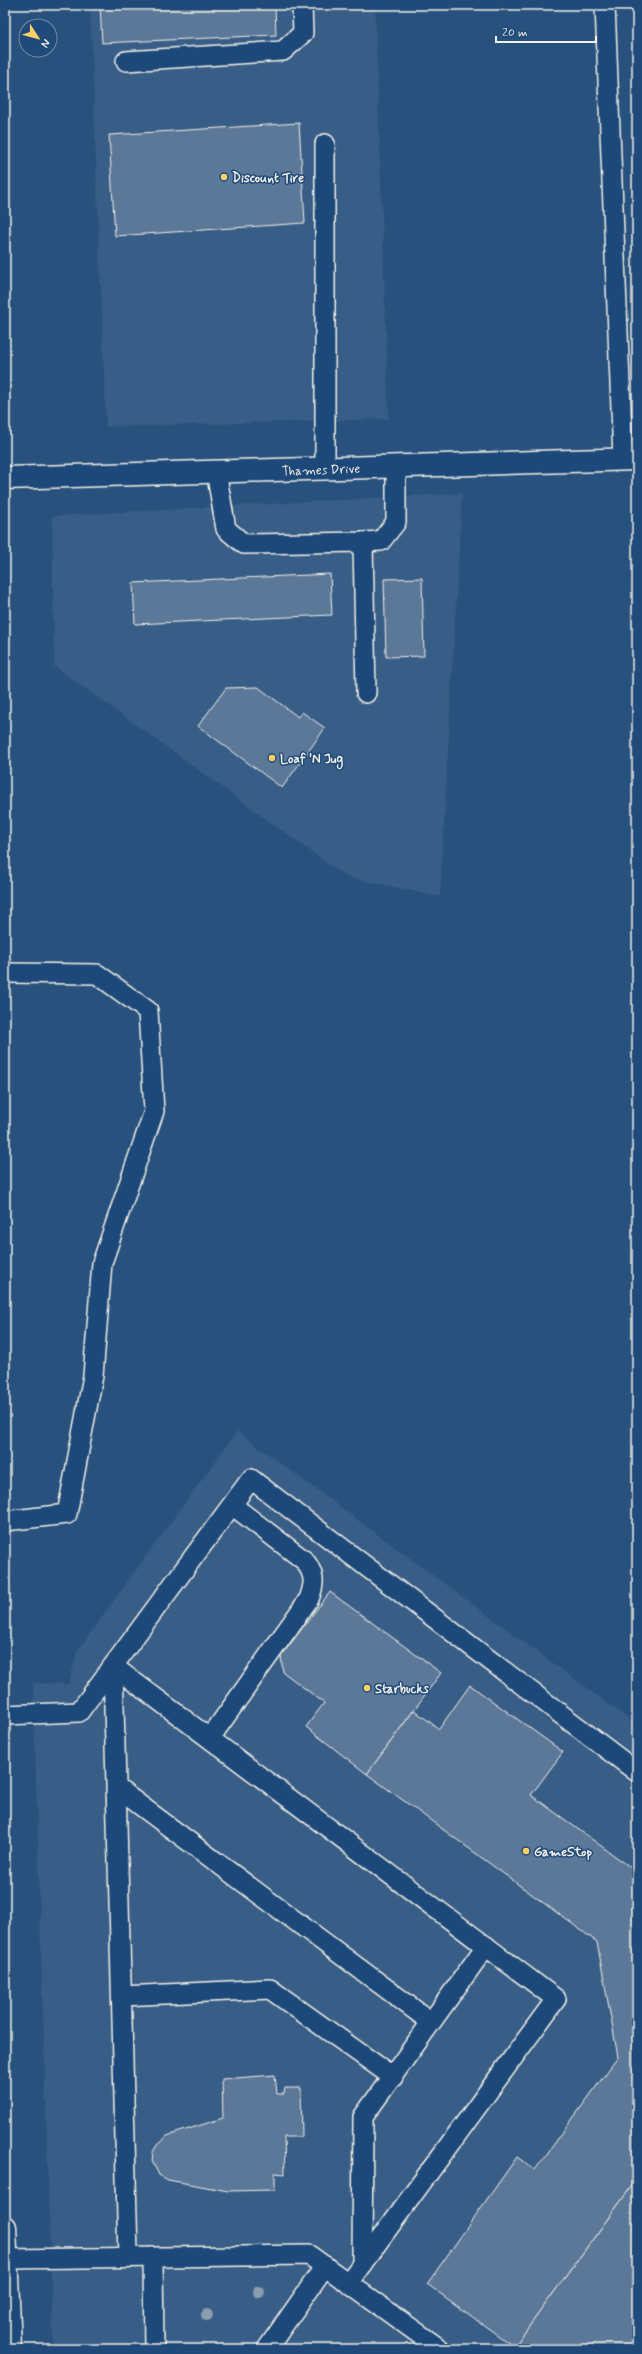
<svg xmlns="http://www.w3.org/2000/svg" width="642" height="2354" viewBox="0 0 642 2354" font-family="Mynerve,sans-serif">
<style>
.built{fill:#375d86}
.building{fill:#5b7899;stroke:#f4f1e8}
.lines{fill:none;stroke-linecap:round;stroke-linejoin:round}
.lane-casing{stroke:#f4f1e8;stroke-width:22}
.street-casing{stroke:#f4f1e8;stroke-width:25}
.secondary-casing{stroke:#f4f1e8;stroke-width:25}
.lane{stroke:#1f4a7a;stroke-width:19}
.street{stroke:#1f4a7a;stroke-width:22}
.secondary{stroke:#1f4a7a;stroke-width:22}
.tree{fill:#8a9db1}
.poi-dot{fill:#ffd166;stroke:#1f4a7a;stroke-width:1.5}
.labels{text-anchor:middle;stroke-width:3;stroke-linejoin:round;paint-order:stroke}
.poi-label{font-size:13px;font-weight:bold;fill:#f4f1e8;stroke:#1f4a7a;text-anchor:start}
.street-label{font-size:13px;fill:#f4f1e8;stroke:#1f4a7a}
</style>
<rect width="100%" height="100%" fill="#28517e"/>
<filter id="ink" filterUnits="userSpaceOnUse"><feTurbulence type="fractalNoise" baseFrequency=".025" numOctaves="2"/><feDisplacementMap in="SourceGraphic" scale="8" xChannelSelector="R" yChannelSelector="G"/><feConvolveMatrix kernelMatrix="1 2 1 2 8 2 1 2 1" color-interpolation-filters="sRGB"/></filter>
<g filter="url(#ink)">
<g class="built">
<polygon points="90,5 375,5 389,419 106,427"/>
<polygon points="462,493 440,897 346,877 54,666 52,516"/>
<polygon points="237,1431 637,1725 637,2349 53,2349 33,1683 69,1684 77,1651"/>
</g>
<g class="building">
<polygon points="100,5 275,5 276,35 102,43"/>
<polygon points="299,123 305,223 115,236 109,135"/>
<polygon points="330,574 332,615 135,624 133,583"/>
<polygon points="422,578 424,656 386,657 384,579"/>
<polygon points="258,687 298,717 302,712 325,728 282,788 198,726 226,688"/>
<polygon points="330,1592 441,1673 367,1774 306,1727 324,1703 283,1672 281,1656"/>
<polygon points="470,1685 563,1752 531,1795 637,1872 637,2179 514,2347 427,2284 517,2157 535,2170 618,2057 597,1942 367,1774 414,1710 439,1729"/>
<polygon points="275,2075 277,2094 284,2094 285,2088 301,2088 302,2137 284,2137 285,2174 275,2173 275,2190 228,2191 168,2180 159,2175 152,2161 153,2152 157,2145 167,2136 223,2118 222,2079"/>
<polygon points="637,2179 637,2349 513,2349 514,2347"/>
</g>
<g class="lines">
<defs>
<g id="lane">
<polyline points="605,5 623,459"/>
<polyline points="126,61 283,51 303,33 302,5"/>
<polyline points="325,144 325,469"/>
<polyline points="216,471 226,529 244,544 363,542 381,541 396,522 396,466"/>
<polyline points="363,542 366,693"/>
<polyline points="5,973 97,974 148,1011 154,1111 102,1263 93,1376 67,1514 5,1521"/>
<polyline points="113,1666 556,1999 348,2283"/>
<polyline points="113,1666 128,2257"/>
<polyline points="5,1715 79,1712 251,1479 637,1772"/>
<path d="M210 1738 309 1599C315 1583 315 1575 305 1561L232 1505"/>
<polyline points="117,1788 431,2022"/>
<polyline points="122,1996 270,1989 393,2077"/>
<polyline points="153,2257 154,2349"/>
<polyline points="6,2259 309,2255 440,2349"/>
<polyline points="362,2264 363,2117 486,1946"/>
<polyline points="267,2349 325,2266"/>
</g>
<polyline id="street" points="5,478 637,459"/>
<polyline id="secondary" points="5,2227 10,2349"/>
</defs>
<use href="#lane" class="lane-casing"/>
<use href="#street" class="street-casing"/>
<use href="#secondary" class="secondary-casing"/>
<use href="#lane" class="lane"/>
<use href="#street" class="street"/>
<use href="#secondary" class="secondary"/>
</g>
<g class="tree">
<circle cx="259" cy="2292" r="6"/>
<circle cx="207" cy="2315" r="6"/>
</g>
</g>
<g class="poi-dot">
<circle cx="224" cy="177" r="4"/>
<circle cx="272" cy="758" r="4"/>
<circle cx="367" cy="1688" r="4"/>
<circle cx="526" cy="1851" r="4"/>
</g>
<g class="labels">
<g class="poi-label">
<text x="232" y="182">Discount Tire</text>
<text x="280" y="763">Loaf 'N Jug</text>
<text x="375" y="1693">Starbucks</text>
<text x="534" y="1856">GameStop</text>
</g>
<g class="street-label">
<text transform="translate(321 469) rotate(-2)" y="5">Thames Drive</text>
</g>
</g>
<rect width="642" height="2354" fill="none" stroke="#1f4a7a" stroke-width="20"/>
<rect x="10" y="10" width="622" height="2334" fill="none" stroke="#f4f1e8" stroke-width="1.5" filter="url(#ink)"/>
<g transform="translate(38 38) rotate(126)"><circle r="19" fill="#1f4a7a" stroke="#748da6"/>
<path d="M0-3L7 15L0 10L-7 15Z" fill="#ffd166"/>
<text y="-6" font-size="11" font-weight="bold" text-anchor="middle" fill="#f4f1e8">N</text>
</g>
<path d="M496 36v6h100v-6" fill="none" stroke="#f4f1e8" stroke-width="2"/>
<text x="502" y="36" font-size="12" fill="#f4f1e8" stroke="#1f4a7a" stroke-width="3" paint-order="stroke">20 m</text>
</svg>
